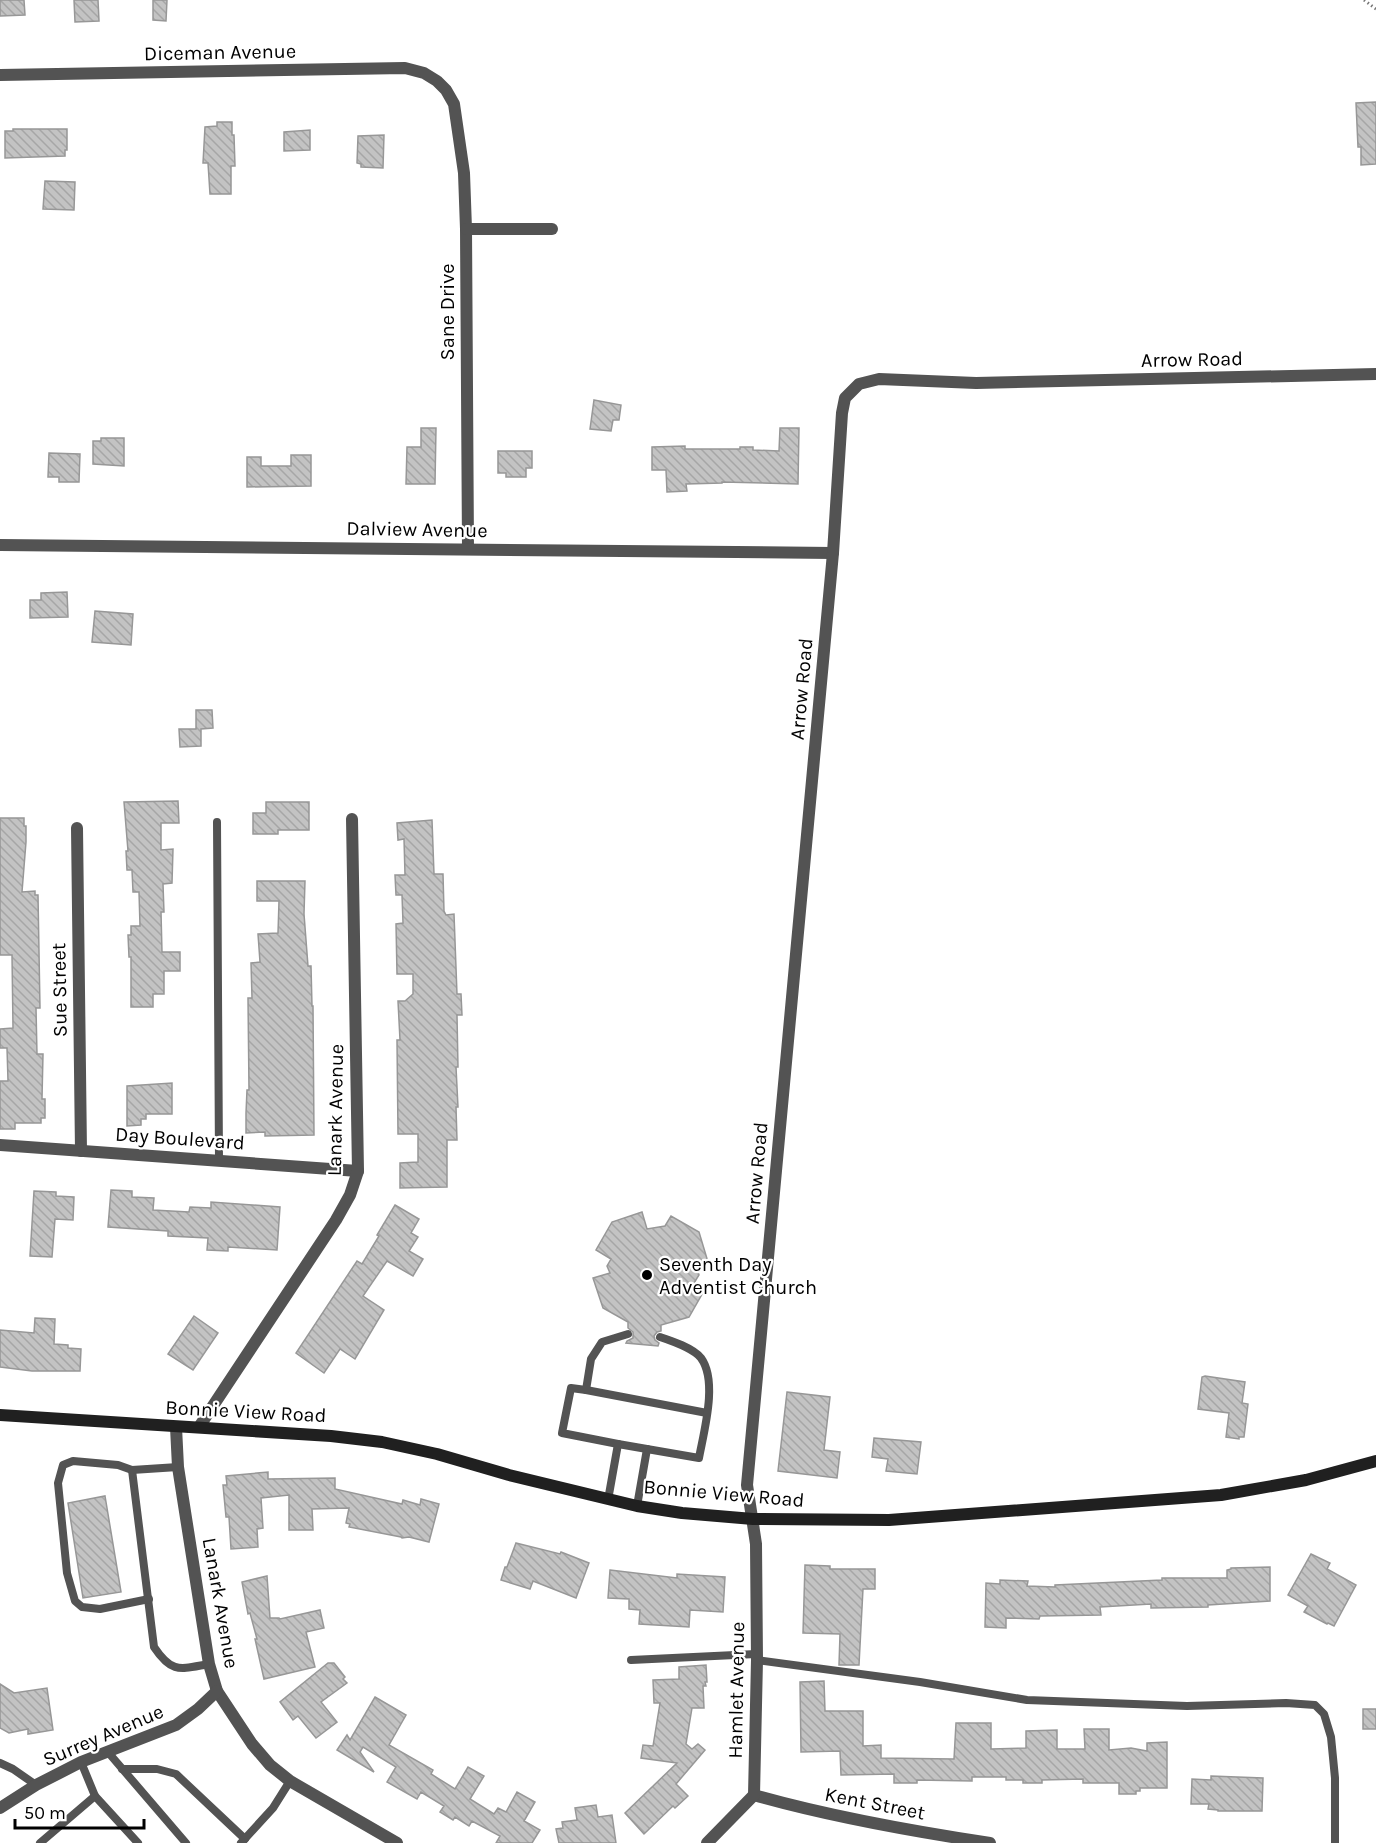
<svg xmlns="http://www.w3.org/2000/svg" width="1376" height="1843" viewBox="0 0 1376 1843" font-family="Karla,sans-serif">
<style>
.building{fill:url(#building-back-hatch);stroke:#979797;stroke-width:1.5}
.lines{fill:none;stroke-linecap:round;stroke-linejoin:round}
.path{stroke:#757575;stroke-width:3;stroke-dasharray:1.5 3;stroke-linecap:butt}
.lane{stroke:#535353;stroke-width:8}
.street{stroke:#535353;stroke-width:12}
.secondary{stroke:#202020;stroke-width:12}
.poi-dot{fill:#000;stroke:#fff;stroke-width:2}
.labels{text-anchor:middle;stroke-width:4.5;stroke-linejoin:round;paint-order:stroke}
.street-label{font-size:20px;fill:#000;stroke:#fff}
.poi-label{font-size:20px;fill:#000;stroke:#fff;text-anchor:start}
</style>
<defs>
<pattern id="building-back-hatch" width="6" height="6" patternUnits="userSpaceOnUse" patternTransform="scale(1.5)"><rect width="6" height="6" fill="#c3c3c3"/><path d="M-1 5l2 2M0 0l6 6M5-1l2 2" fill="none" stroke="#a6a6a6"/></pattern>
</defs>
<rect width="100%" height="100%" fill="#fff"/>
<g class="building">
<polygon points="0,0 24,0 25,15 0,16"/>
<polygon points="74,0 98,0 99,21 75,22"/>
<polygon points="153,0 167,0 166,21 153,20"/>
<polygon points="1376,102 1376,164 1361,165 1361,147 1358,147 1356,103"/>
<polygon points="217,122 232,122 232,135 234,135 235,166 231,166 231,194 210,194 208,163 203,163 205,127 217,126"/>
<polygon points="13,129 67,129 67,150 65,150 65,156 5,158 5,131 13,131"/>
<polygon points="310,130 310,150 284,151 284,132"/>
<polygon points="384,135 383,168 361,167 361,164 357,163 358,136"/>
<polygon points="45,181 75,182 74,210 43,209"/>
<polygon points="594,400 621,405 619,420 613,420 611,431 590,429"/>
<polygon points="421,428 436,428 435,484 406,484 407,447 421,447"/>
<polygon points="780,428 799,428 798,484 722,482 722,483 686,484 687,491 667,492 666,470 652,470 652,447 685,446 685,449 740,449 740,447 753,447 753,450 779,451"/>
<polygon points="101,438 124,438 124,466 93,464 93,441 101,441"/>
<polygon points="498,451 532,451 532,468 526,468 526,477 506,477 506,473 498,473"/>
<polygon points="49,453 80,454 79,482 59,482 59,477 48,477"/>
<polygon points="291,455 311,455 311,486 247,487 247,457 261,457 261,466 291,466"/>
<polygon points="67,592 68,617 30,618 30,600 41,600 41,593"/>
<polygon points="95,611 133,614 131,645 92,642"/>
<polygon points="196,710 212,710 213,728 201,729 201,746 180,747 179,729 196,729"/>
<polygon points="178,801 179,823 161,823 161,850 173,849 172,883 163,884 164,912 161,912 162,952 180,952 180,971 164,971 164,994 153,994 153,1007 131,1007 131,957 129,957 128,935 131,935 131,926 140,926 139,892 133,892 132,870 127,870 126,851 128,851 124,802"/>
<polygon points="266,802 309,802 309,830 278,830 278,834 253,834 253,813 266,813"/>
<polygon points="0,818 24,818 24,826 26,826 26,842 22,892 35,891 35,895 38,895 40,1008 36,1008 37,1054 43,1054 42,1099 45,1099 45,1118 41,1118 41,1123 15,1123 15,1129 0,1129 0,1081 8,1081 7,1048 0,1048 0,1029 13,1028 12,955 0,955"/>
<polygon points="432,820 434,874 443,874 444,911 446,915 454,914 457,994 461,994 462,1015 457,1015 458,1067 456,1067 458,1107 456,1107 457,1140 447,1140 447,1187 400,1188 400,1163 418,1162 418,1134 398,1134 397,1040 400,1040 398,1001 405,1001 413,994 413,974 397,974 396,924 403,923 402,895 396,895 395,875 405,875 404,839 398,840 397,823"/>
<polygon points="257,881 305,881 304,914 308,966 311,966 312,1006 313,1006 314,1135 265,1136 265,1132 246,1133 246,1113 247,1090 249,1090 248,998 252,998 251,963 260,962 258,934 278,933 279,901 257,901"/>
<polygon points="172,1083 172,1114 146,1114 146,1119 141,1119 141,1125 127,1126 127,1086"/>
<polygon points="111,1190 132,1191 132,1197 154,1198 153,1210 189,1212 190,1207 211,1208 211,1202 280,1207 277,1250 228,1247 228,1251 207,1250 208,1238 168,1236 168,1231 108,1227"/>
<polygon points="34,1191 56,1192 56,1196 74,1197 73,1220 55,1219 52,1257 30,1256"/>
<polygon points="395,1205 419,1219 411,1233 418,1237 409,1251 423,1259 413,1276 387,1261 363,1296 384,1310 355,1359 340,1349 324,1373 296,1353 357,1261 362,1264 379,1236 377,1235"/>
<polygon points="642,1212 647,1229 665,1226 671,1216 699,1232 708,1262 696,1266 699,1275 694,1283 705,1289 689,1317 661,1325 661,1331 657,1332 654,1336 655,1340 659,1343 658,1346 626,1343 627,1341 633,1338 633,1332 628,1328 628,1322 603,1308 593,1278 610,1273 607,1266 611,1259 596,1250 612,1222"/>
<polygon points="194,1316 218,1333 193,1370 168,1354"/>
<polygon points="35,1318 55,1319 54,1344 68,1345 68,1348 81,1349 80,1371 32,1371 0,1367 0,1330 34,1333"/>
<polygon points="1205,1376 1245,1382 1242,1403 1248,1404 1244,1437 1239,1437 1239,1439 1226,1437 1229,1413 1198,1409 1202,1377"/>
<polygon points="787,1392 830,1397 824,1450 840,1452 837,1478 778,1471"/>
<polygon points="874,1438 921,1442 917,1474 886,1471 888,1459 872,1457"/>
<polygon points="268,1472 268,1479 335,1478 335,1489 402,1504 403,1500 420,1505 421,1499 439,1504 429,1542 409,1537 402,1538 401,1537 349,1527 350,1524 346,1523 349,1508 312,1509 313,1530 289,1530 289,1495 261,1498 263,1528 257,1529 258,1547 231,1549 229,1517 226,1517 223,1485 227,1485 226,1476"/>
<polygon points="105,1496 121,1592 83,1598 68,1503"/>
<polygon points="516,1543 560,1554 561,1552 589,1563 576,1598 533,1581 530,1589 501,1580 505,1567 507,1567"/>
<polygon points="1311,1554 1330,1563 1327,1569 1356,1585 1334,1626 1328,1623 1327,1624 1304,1612 1308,1606 1288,1595"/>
<polygon points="805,1565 830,1566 830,1569 875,1569 875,1589 863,1589 859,1665 839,1665 840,1634 803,1633"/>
<polygon points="1270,1567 1270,1601 1208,1605 1208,1607 1151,1608 1151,1604 1100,1607 1101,1615 1040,1616 1039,1619 1006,1618 1006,1628 985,1627 986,1583 1000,1584 1000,1580 1028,1581 1027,1586 1055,1587 1055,1585 1162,1580 1162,1578 1227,1578 1227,1570 1231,1569 1231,1568"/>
<polygon points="610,1570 677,1578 677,1574 725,1577 723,1612 690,1610 689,1627 639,1624 640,1610 629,1609 629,1599 608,1598"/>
<polygon points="267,1576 270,1618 279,1618 280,1619 320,1610 324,1628 306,1632 315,1667 264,1679 255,1639 257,1639 250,1613 248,1614 242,1582"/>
<polygon points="328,1663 334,1663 345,1677 343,1679 347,1683 321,1702 337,1722 316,1738 298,1716 293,1720 280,1702"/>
<polygon points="706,1665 707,1682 705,1682 706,1686 703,1686 704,1708 692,1708 686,1744 692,1749 698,1744 705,1750 676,1784 688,1796 675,1808 673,1806 644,1834 625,1813 677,1763 641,1758 643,1745 653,1746 660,1703 654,1703 653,1680 679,1679 679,1667"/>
<polygon points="824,1681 825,1711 863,1711 863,1746 881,1745 881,1758 954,1759 956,1723 991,1723 991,1749 1026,1748 1026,1731 1057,1730 1057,1749 1085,1749 1084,1729 1109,1729 1109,1750 1131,1748 1147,1751 1147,1743 1167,1742 1167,1788 1140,1788 1140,1791 1136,1791 1136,1794 1119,1794 1119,1783 1083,1783 1083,1779 1042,1780 1042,1783 1023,1783 1023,1780 1006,1780 1006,1777 972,1777 972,1781 917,1780 917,1783 894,1783 894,1774 841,1775 840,1751 801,1752 800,1682"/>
<polygon points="0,1684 14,1693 47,1688 53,1730 28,1734 28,1729 9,1733 0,1728"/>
<polygon points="375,1697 406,1715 389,1745 433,1770 431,1774 455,1789 468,1767 484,1776 470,1799 494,1814 498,1808 506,1812 517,1792 535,1802 524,1821 540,1830 532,1843 496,1843 500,1836 472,1821 469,1826 455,1817 453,1820 440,1812 444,1806 421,1792 417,1799 387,1782 396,1767 363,1747 360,1752 374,1772 337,1750 347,1735 350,1740"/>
<rect x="1363" y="1709" width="13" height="20"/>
<polygon points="1211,1776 1263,1778 1262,1811 1218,1811 1218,1810 1208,1809 1209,1804 1191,1804 1192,1779 1211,1780"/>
<polygon points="596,1805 598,1817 612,1815 616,1843 559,1843 556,1829 563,1828 562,1822 577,1820 575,1808"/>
</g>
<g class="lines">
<polyline class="path" points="1364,0 1376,9"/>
<g class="lane">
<polyline points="217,822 219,1160"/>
<polyline points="586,1390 707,1413"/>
<path d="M618 1444 699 1458C704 1431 718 1381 701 1358 693 1348 672 1341 660 1337"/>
<path d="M132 1470 154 1647C172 1674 180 1669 209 1664"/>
<polyline points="608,1500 618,1444 562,1433 571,1388 586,1390 591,1359 602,1342 628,1334"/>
<polyline points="637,1506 647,1449"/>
<polyline points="149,1599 100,1609 82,1607 75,1601 67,1573 58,1483 63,1465 73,1461 118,1465 132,1470 178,1467"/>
<polyline points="631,1660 756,1654"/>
<polyline points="757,1660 920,1682 1027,1700 1187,1706 1286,1703 1315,1705 1324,1714 1331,1737 1335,1778 1335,1843"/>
<polyline points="107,1751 186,1843"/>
<polyline points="81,1762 95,1796"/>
<polyline points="0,1763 13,1769 36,1785"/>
<polyline points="122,1769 157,1769 176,1774 245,1839"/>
<polyline points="40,1843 95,1796 138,1843"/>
<polyline points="241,1843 273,1808 290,1781"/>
</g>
<g class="street">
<polyline points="0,75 405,68 424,73 437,81 446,90 454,104 464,173 466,229 468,549"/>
<polyline points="466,229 552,229"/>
<polyline points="0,545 833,553"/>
<polyline points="77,828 81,1151"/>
<polyline points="0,1145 358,1171"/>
<polyline points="176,1427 178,1467 209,1664 217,1691 252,1744 270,1765 290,1781 397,1843"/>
<polyline points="199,1427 336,1220 350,1195 358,1171 352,819"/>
<path d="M754 1795C831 1817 911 1831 990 1843"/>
<polyline points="0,1808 36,1785 81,1762 176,1725 198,1709 217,1691"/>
<polyline points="707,1843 754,1795 757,1660 756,1544 747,1485 833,553 842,413 845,398 859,384 879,379 976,383 1376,374"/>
</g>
<polyline class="secondary" points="0,1415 331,1436 382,1442 437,1454 509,1475 637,1506 682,1513 753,1519 889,1520 1221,1495 1306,1480 1376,1461"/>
</g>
<circle class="poi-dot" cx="647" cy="1275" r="6"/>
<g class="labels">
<g class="street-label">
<text transform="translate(220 52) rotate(-1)" y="7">Diceman Avenue</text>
<text transform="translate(447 312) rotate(-90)" y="7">Sane Drive</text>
<text transform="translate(1192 359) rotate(-1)" y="7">Arrow Road</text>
<text transform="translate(417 529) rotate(1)" y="7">Dalview Avenue</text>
<text transform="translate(801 689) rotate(-85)" y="7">Arrow Road</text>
<text transform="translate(59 990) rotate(-91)" y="7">Sue Street</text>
<text transform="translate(335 1110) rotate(-89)" y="7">Lanark Avenue</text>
<text transform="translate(180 1138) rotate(4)" y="7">Day Boulevard</text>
<text transform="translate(756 1173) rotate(-85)" y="7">Arrow Road</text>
<text transform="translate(246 1411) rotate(3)" y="7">Bonnie View Road</text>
<text transform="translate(724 1493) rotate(5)" y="7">Bonnie View Road</text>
<text transform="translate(221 1603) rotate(80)" y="7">Lanark Avenue</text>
<text transform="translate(736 1690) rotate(-89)" y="7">Hamlet Avenue</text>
<text transform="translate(103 1735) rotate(-23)" y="7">Surrey Avenue</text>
<text transform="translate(875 1803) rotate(11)" y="7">Kent Street</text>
</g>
<g class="poi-label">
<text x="659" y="1271">Seventh Day<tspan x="659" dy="23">Adventist Church</tspan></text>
</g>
</g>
<path d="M15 1819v9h129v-9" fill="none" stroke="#000000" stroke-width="3"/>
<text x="24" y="1819" font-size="18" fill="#000000" stroke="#ffffff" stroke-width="4.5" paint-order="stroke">50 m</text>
</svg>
